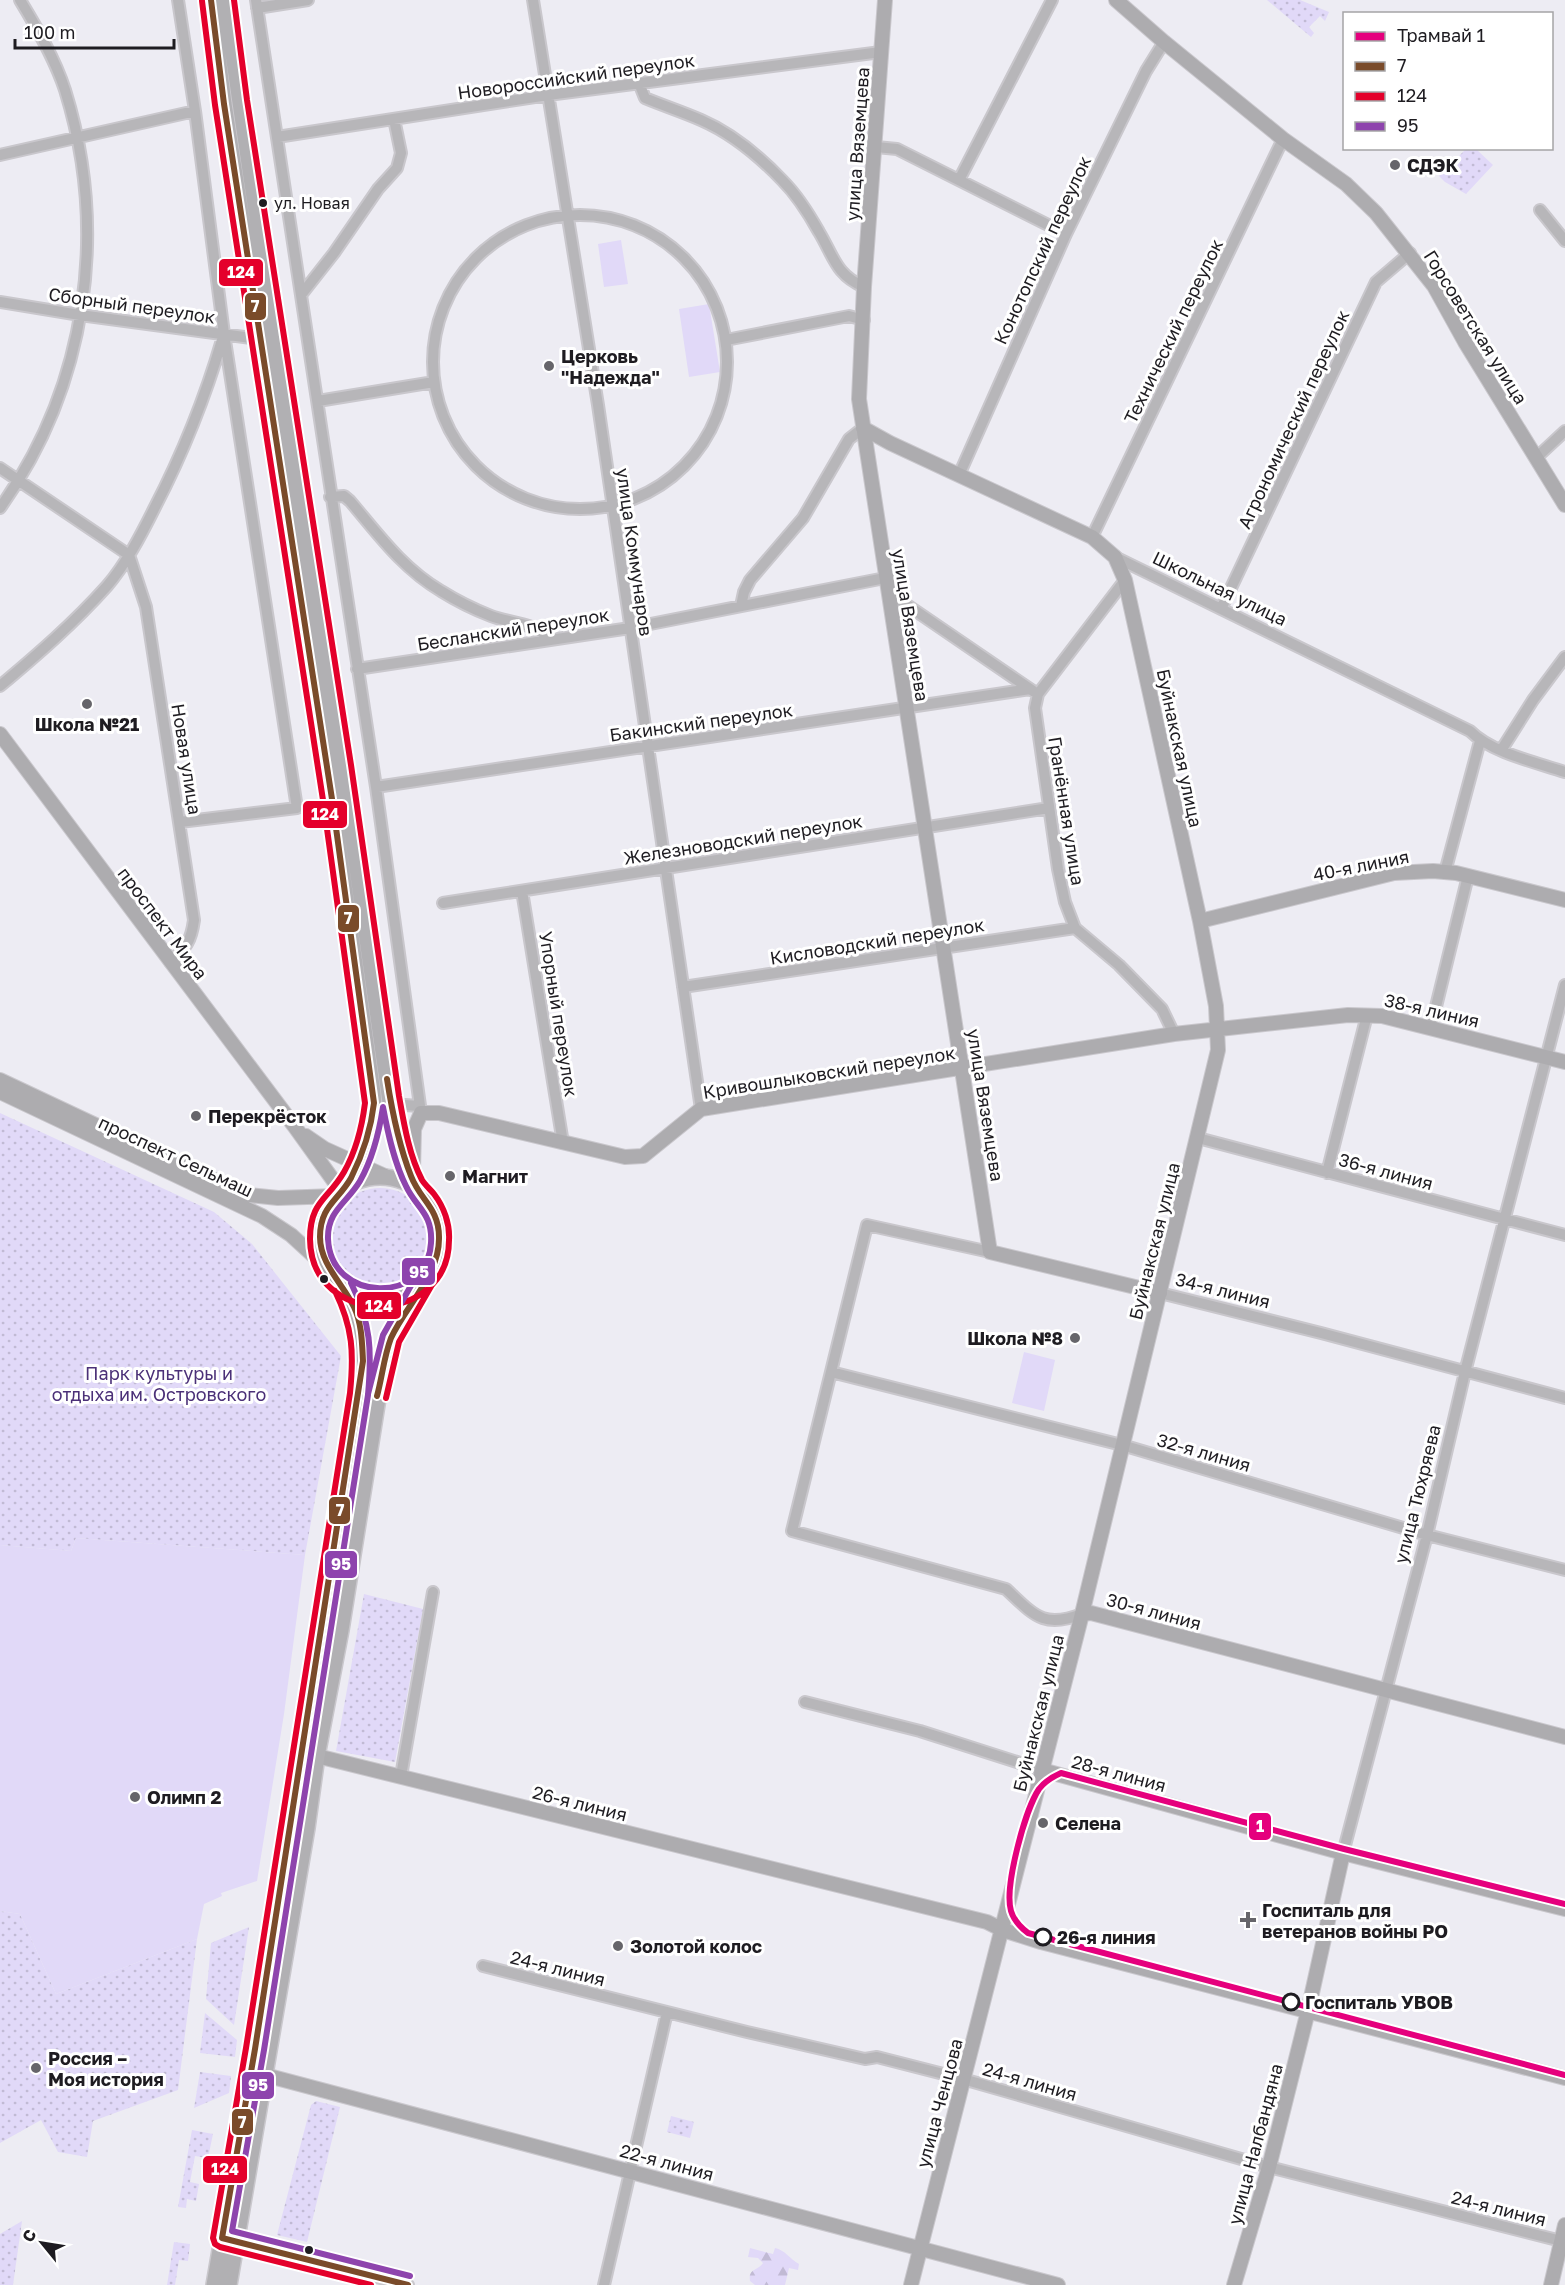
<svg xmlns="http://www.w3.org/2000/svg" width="1565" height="2285" viewBox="0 0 1565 2285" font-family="'Golos Text',sans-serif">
<defs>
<pattern id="grass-dots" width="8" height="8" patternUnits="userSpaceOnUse" patternTransform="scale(1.5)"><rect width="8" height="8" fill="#e1d9f8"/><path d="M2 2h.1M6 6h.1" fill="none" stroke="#c1bad4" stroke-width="1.8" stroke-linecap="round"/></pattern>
<pattern id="forest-firs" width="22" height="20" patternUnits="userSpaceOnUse" patternTransform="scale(1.5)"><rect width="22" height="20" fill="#e1d9f8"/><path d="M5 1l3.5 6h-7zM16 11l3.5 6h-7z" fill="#c1bad4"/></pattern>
</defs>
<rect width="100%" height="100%" fill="#edecf3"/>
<!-- grass -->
<path fill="url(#grass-dots)" d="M1267,0H1300L1329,12L1325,21L1320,16L1309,27L1314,33L1311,37Z
M1466,149H1476L1493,165L1466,194L1445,182L1439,176Z
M0,1113L214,1212L252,1244L341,1356L305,1555L76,1538L71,1551L0,1545Z
M330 1238a50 50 0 1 1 100 0a50 50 0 1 1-100 0Z
M364,1594L423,1609L395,1762L336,1751Z
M0,1911L20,1914L56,1994L197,1939L178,2090L93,2121L87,2157L58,2152L41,2120L0,2143Z
M249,1927L234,2025L206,1999L211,1943Z
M205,2013L237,2040L235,2057L200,2053Z
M200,2072L231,2076L229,2093L194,2108Z
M316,2101L340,2107L307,2242L277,2235L311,2105Z
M671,2116L694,2122L690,2138L667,2132Z
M192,2130L213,2134L208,2158L195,2156L190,2182L199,2184L196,2201L187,2199L186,2208L178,2207Z
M22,2221L13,2285H0V2234Z
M174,2242L190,2244L188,2261L179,2260L175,2285H167Z"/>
<!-- forest -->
<path fill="url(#forest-firs)" d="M750,2248L773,2254L775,2248C785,2250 790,2259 799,2264L798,2270L789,2268L785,2285H755L750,2281C748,2268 758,2271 763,2263L758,2258L748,2257Z"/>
<!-- pitch -->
<path fill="#e1d9f8" d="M621,240L628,284L604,287L598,244Z
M709,304L720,372L689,377L679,309Z
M1024,1352L1055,1360L1044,1411L1012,1403Z
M76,1538L305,1555L284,1714L257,1881L221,1893L222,1896L204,1904L197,1939L56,1994L20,1914L0,1911V1545L71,1551Z"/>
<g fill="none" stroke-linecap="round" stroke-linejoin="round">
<!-- street casing -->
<g stroke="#c9c7cc" stroke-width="14">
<path id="street" d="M178,0L195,111L224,334L297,808L180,822
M256,0L376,787L421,1113
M533,0L598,405L701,1109
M257,8L308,0
M639,83L645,98C664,106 683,112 701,120C731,133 759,156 782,180C797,195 809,214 819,232C834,257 836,275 864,287
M277,137L548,95L881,52
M876,147L897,149L1066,234
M0,155L195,111
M959,180L1052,0
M1540,210L1565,241
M433 362a147 147 0 1 1 294 0a147 147 0 1 1-294 0Z
M301,295L334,253L378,189L397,168L401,153L394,119
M0,302L80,315L259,339
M726,340L849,316L864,320
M318,401L434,382
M1536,458L1565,431
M0,468L129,555L146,607L194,920C191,942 186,948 170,962
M959,475L1066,234L1146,71L1164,42
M330,497L344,496L350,501C378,534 402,568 441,591C457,601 473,609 491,616C509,623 537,623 549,639
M0,508C87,386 109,232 65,90C55,59 37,28 20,0
M1092,537L1283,139
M1115,557L1470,731C1492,753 1535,762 1565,772
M1125,580L1038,694L1035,708L1058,869L1065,902L1075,928L1119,965L1162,1009L1174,1034
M888,592L1033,691
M741,606L744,592L750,580L803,518L849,439L863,428
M1221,609L1376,282L1410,253
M357,669L630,628L885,578
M0,686C37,655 74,623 107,586C126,564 141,535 154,509C182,455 205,398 222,340
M1502,749L1533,700L1565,657
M376,787L1030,689
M1445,872L1480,741
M522,891L563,1143
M443,903L1049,808
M683,987L1075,928
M1431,1027L1468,876
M391,1104L419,1106
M1198,1138L1565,1235
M1327,1173L1367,1015
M990,1252L867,1225L792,1531L1006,1589C1034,1615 1043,1629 1082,1614
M1160,1293L1321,1333L1565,1398
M831,1372L1122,1445L1427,1535L1565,1570
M805,1702L920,1731L1042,1770
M401,1776L433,1592
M1343,1853L1427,1535L1465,1372L1565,985
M483,1966L747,2032L865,2059L877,2057L963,2079L1269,2167L1565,2242
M231,2240L408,2285
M604,2285L667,2012"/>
</g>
<!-- secondary casing -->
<g stroke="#c9c7cc" stroke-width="16">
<path id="secondary" d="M885,0L864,287L859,399L990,1252L1160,1293
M1116,0L1164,42L1283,139L1346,184L1376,213L1434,286L1465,342L1565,505
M863,428L890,443L1092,537L1115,557L1125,580L1200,921L1216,1006L1218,1050L1082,1614L911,2285
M0,734L295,1127L341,1191
M1200,921L1394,873L1433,871L1456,873L1565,900
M0,1080L187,1168L250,1195L278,1198L336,1196
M0,1092L262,1216L291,1235L327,1268
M306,1136L325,1149L387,1177
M413,1170L414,1129L421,1113H439L625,1157L643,1156L701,1109L1174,1034L1348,1015L1382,1016L1565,1062
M1082,1614L1091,1613L1565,1737
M317,1756L987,1922L1003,1930L1041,1942L1565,2078
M1042,1770L1343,1853L1565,1909
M265,2075L1058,2285
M1234,2285L1269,2167L1308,2011L1343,1853
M1551,2285L1565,2225"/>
</g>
<!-- primary casing -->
<g stroke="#c9c7cc" stroke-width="18">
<path id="primary" d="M211,0L224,104L332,799L373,1093C377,1127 359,1158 345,1188
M225,0L269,300L347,798L390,1102L417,1189
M319 1238a61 61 0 1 1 122 0a61 61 0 1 1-122 0Z
M214,2285L255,2049L359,1394C364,1348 365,1328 343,1287
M229,2285L307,1828L317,1756L341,1630L383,1367L391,1339L425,1279"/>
</g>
<!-- street -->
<use href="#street" stroke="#b7b6b9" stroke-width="10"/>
<!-- secondary -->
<use href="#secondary" stroke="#adacaf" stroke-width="14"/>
<!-- primary -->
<use href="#primary" stroke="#b1b0b3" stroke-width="15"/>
<!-- bus-1 casing -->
<g stroke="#fff" stroke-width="10">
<path id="bus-1" d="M211,0L224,104L332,799L374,1103C371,1129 363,1154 351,1178C338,1201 320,1206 320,1237C320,1264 343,1284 354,1307C362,1324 362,1343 363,1361L255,2049L222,2238L408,2285
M377,1396C382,1378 384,1356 391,1338C406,1305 440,1275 439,1237C439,1208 420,1200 411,1176C399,1146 392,1111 387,1079"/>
</g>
<!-- bus-2 casing -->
<g stroke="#fff" stroke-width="10">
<path id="bus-2" d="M202,1L215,105L323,800L365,1103C362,1127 356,1151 344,1172C328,1200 310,1201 310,1239C311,1329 449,1327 449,1240C450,1224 444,1207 434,1194C430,1189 425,1185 422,1180C409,1155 404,1124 399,1096L351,765L247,100L234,0
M335,1291C353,1328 354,1353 350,1393L246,2048L213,2238L215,2244L220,2247L371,2285
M386,1398L399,1342L433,1283"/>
</g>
<!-- bus-3 casing -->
<g stroke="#fff" stroke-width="10">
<path id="bus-3" d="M383,1107C388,1134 394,1162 406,1186C416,1208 433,1213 431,1243C428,1304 331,1304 328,1239C327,1211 347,1203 360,1181C373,1158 379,1133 383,1107Z
M351,1283C371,1323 372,1351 368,1395L264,2050L232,2231L410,2276
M368,1394L383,1335L417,1275"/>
</g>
<!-- bus-1 -->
<use href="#bus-1" stroke="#7a4b2a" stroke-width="6"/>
<!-- bus-2 -->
<use href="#bus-2" stroke="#e4002b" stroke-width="6"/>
<!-- bus-3 -->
<use href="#bus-3" stroke="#8e44ad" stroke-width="6"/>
<!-- tram-1 casing -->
<g stroke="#fff" stroke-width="10">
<path id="tram-1" d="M1565,1904L1344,1849L1061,1773C1052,1777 1045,1781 1039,1789C1025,1810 1004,1887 1011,1911C1014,1921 1020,1927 1028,1933L1565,2075"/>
</g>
<!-- tram-1 -->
<use href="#tram-1" stroke="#e5007d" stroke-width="6"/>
</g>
<!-- markers -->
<g fill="#66656a" stroke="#fff" stroke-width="2">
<circle cx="1395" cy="165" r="6"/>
<circle cx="549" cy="366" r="6"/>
<circle cx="87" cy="704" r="6"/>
<circle cx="196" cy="1116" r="6"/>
<circle cx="450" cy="1176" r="6"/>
<circle cx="1075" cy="1338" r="6"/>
<circle cx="135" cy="1797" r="6"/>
<circle cx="1043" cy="1823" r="6"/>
<path d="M1245 1911h6v6h6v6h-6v6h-6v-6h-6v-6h6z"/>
<circle cx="618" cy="1946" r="6"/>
<circle cx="36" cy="2068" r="6"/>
</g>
<g fill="#1e1c21" stroke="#fff" stroke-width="2">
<circle cx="263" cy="203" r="5"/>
<circle cx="324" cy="1279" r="5"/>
<circle cx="309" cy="2250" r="5"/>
</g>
<g fill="#fff" stroke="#1e1c21" stroke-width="3">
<circle cx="1043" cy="1937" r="8"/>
<circle cx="1291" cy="2002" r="8"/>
</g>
<g text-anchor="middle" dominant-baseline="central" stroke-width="6" stroke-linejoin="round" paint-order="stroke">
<!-- bus labels -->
<g font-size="16" fill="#1e1c21" stroke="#fff" text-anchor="start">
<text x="274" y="203">ул. Новая</text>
</g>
<!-- street labels -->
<g font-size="18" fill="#1e1c21" stroke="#fff">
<text transform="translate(576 76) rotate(-8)">Новороссийский переулок</text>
<text transform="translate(857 144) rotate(-86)">улица Вяземцева</text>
<text transform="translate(1042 250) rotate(-65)">Конотопский переулок</text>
<text transform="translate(132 305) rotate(8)">Сборный переулок</text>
<text transform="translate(1476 327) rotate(58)">Горсоветская улица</text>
<text transform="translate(1173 331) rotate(-64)">Технический переулок</text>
<text transform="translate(1293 419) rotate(-65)">Агрономический переулок</text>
<text transform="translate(635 552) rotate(82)">улица Коммунаров</text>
<text transform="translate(1220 588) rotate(26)">Школьная улица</text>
<text transform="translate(911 625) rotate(81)">улица Вяземцева</text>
<text transform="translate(513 629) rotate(-9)">Бесланский переулок</text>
<text transform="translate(701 722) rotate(-8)">Бакинский переулок</text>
<text transform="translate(1180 748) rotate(78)">Буйнакская улица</text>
<text transform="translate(187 759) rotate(81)">Новая улица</text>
<text transform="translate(1067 811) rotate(81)">Гранённая улица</text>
<text transform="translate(743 839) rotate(-9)">Железноводский переулок</text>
<text transform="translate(1361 865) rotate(-11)">40-я линия</text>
<text transform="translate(163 923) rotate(53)">проспект Мира</text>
<text transform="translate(877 941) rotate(-9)">Кисловодский переулок</text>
<text transform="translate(1432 1010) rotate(13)">38-я линия</text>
<text transform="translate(559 1014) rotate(81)">Упорный переулок</text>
<text transform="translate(829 1072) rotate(-9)">Кривошлыковский переулок</text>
<text transform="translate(986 1105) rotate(81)">улица Вяземцева</text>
<text transform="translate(176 1156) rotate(25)">проспект Сельмаш</text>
<text transform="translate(1386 1171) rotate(15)">36-я линия</text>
<text transform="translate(1154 1241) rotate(-76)">Буйнакская улица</text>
<text transform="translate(1223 1290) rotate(14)">34-я линия</text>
<text transform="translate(1204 1452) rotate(16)">32-я линия</text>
<text transform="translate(1417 1494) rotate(-76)">улица Тюхряева</text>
<text transform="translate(1154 1611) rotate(15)">30-я линия</text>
<text transform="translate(1038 1713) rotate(-76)">Буйнакская улица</text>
<text transform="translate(1119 1773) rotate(15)">28-я линия</text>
<text transform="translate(580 1803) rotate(14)">26-я линия</text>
<text transform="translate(558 1968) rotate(14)">24-я линия</text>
<text transform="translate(1030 2081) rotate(16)">24-я линия</text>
<text transform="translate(939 2103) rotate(-75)">улица Ченцова</text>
<text transform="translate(1255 2144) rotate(-75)">улица Налбандяна</text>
<text transform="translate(667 2162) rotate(15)">22-я линия</text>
<text transform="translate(1499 2208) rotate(14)">24-я линия</text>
</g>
<!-- poi labels -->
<g font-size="18" font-weight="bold" fill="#1e1c21" stroke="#fff" text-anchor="start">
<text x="1407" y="165">СДЭК</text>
<text x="561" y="356">Церковь<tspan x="561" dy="21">"Надежда"</tspan></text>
<text x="87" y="724" text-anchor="middle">Школа №21</text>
<text x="208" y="1116">Перекрёсток</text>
<text x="462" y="1176">Магнит</text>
<text x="1063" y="1338" text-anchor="end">Школа №8</text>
<text x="147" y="1797">Олимп 2</text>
<text x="1055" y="1823">Селена</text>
<text x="1262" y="1910">Госпиталь для<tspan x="1262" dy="21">ветеранов войны РО</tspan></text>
<text x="630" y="1946">Золотой колос</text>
<text x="48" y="2058">Россия –<tspan x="48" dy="21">Моя история</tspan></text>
</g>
<!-- park labels -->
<g font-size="18" fill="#4b3078" stroke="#fff">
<text x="159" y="1373">Парк культуры и<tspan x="159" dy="21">отдыха им. Островского</tspan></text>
</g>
<!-- stop labels -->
<g font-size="18" font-weight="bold" fill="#1e1c21" stroke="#fff" text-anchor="start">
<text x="1057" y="1937">26-я линия</text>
<text x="1305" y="2002">Госпиталь УВОВ</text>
</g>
</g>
<g stroke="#fff" stroke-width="2">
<rect x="218" y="258" width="46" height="29" rx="6" fill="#e4002b"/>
<rect x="244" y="292" width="23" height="29" rx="6" fill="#7a4b2a"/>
<rect x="302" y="800" width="46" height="29" rx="6" fill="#e4002b"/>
<rect x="337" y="904" width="23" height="29" rx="6" fill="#7a4b2a"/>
<rect x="401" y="1257" width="35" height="29" rx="6" fill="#8e44ad"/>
<rect x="356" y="1291" width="46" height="29" rx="6" fill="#e4002b"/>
<rect x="328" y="1496" width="23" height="29" rx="6" fill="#7a4b2a"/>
<rect x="324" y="1550" width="34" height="29" rx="6" fill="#8e44ad"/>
<rect x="1248" y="1812" width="24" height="29" rx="6" fill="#e5007d"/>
<rect x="241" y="2071" width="34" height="29" rx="6" fill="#8e44ad"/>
<rect x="231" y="2108" width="23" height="28" rx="6" fill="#7a4b2a"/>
<rect x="202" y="2155" width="46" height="29" rx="6" fill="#e4002b"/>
</g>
<g font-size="16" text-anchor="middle" font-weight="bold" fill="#fff">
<text x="241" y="278">124</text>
<text x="255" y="312">7</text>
<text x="325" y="820">124</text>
<text x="348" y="924">7</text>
<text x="419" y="1278">95</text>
<text x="379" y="1312">124</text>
<text x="340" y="1516">7</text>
<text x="341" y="1570">95</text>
<text x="1260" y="1832">1</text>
<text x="258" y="2091">95</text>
<text x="242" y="2128">7</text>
<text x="225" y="2175">124</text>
</g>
<!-- legend -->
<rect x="1343" y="12" width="210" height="138" fill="#ffffff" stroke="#a5a4a6" stroke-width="1.5"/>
<rect x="1355" y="32" width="30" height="9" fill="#e5007d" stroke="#a5a4a6" stroke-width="1.5"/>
<text x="1397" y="42" font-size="18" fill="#1e1c21">Трамвай 1</text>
<rect x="1355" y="62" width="30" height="9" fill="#7a4b2a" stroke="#a5a4a6" stroke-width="1.5"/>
<text x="1397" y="72" font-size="18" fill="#1e1c21">7</text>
<rect x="1355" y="92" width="30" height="9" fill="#e4002b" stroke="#a5a4a6" stroke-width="1.5"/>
<text x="1397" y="102" font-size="18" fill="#1e1c21">124</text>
<rect x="1355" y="122" width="30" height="9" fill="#8e44ad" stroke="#a5a4a6" stroke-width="1.5"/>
<text x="1397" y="132" font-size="18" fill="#1e1c21">95</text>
<!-- north arrow -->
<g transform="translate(42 2243) rotate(300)" stroke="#ffffff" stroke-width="4.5" paint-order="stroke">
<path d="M0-4.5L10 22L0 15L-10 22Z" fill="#1e1c21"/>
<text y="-9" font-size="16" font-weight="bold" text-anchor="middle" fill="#1e1c21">С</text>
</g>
<!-- scale -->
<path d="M15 39v9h159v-9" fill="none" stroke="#1e1c21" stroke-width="3"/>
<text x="24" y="39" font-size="18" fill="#1e1c21" stroke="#ffffff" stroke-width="4.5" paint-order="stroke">100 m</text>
</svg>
